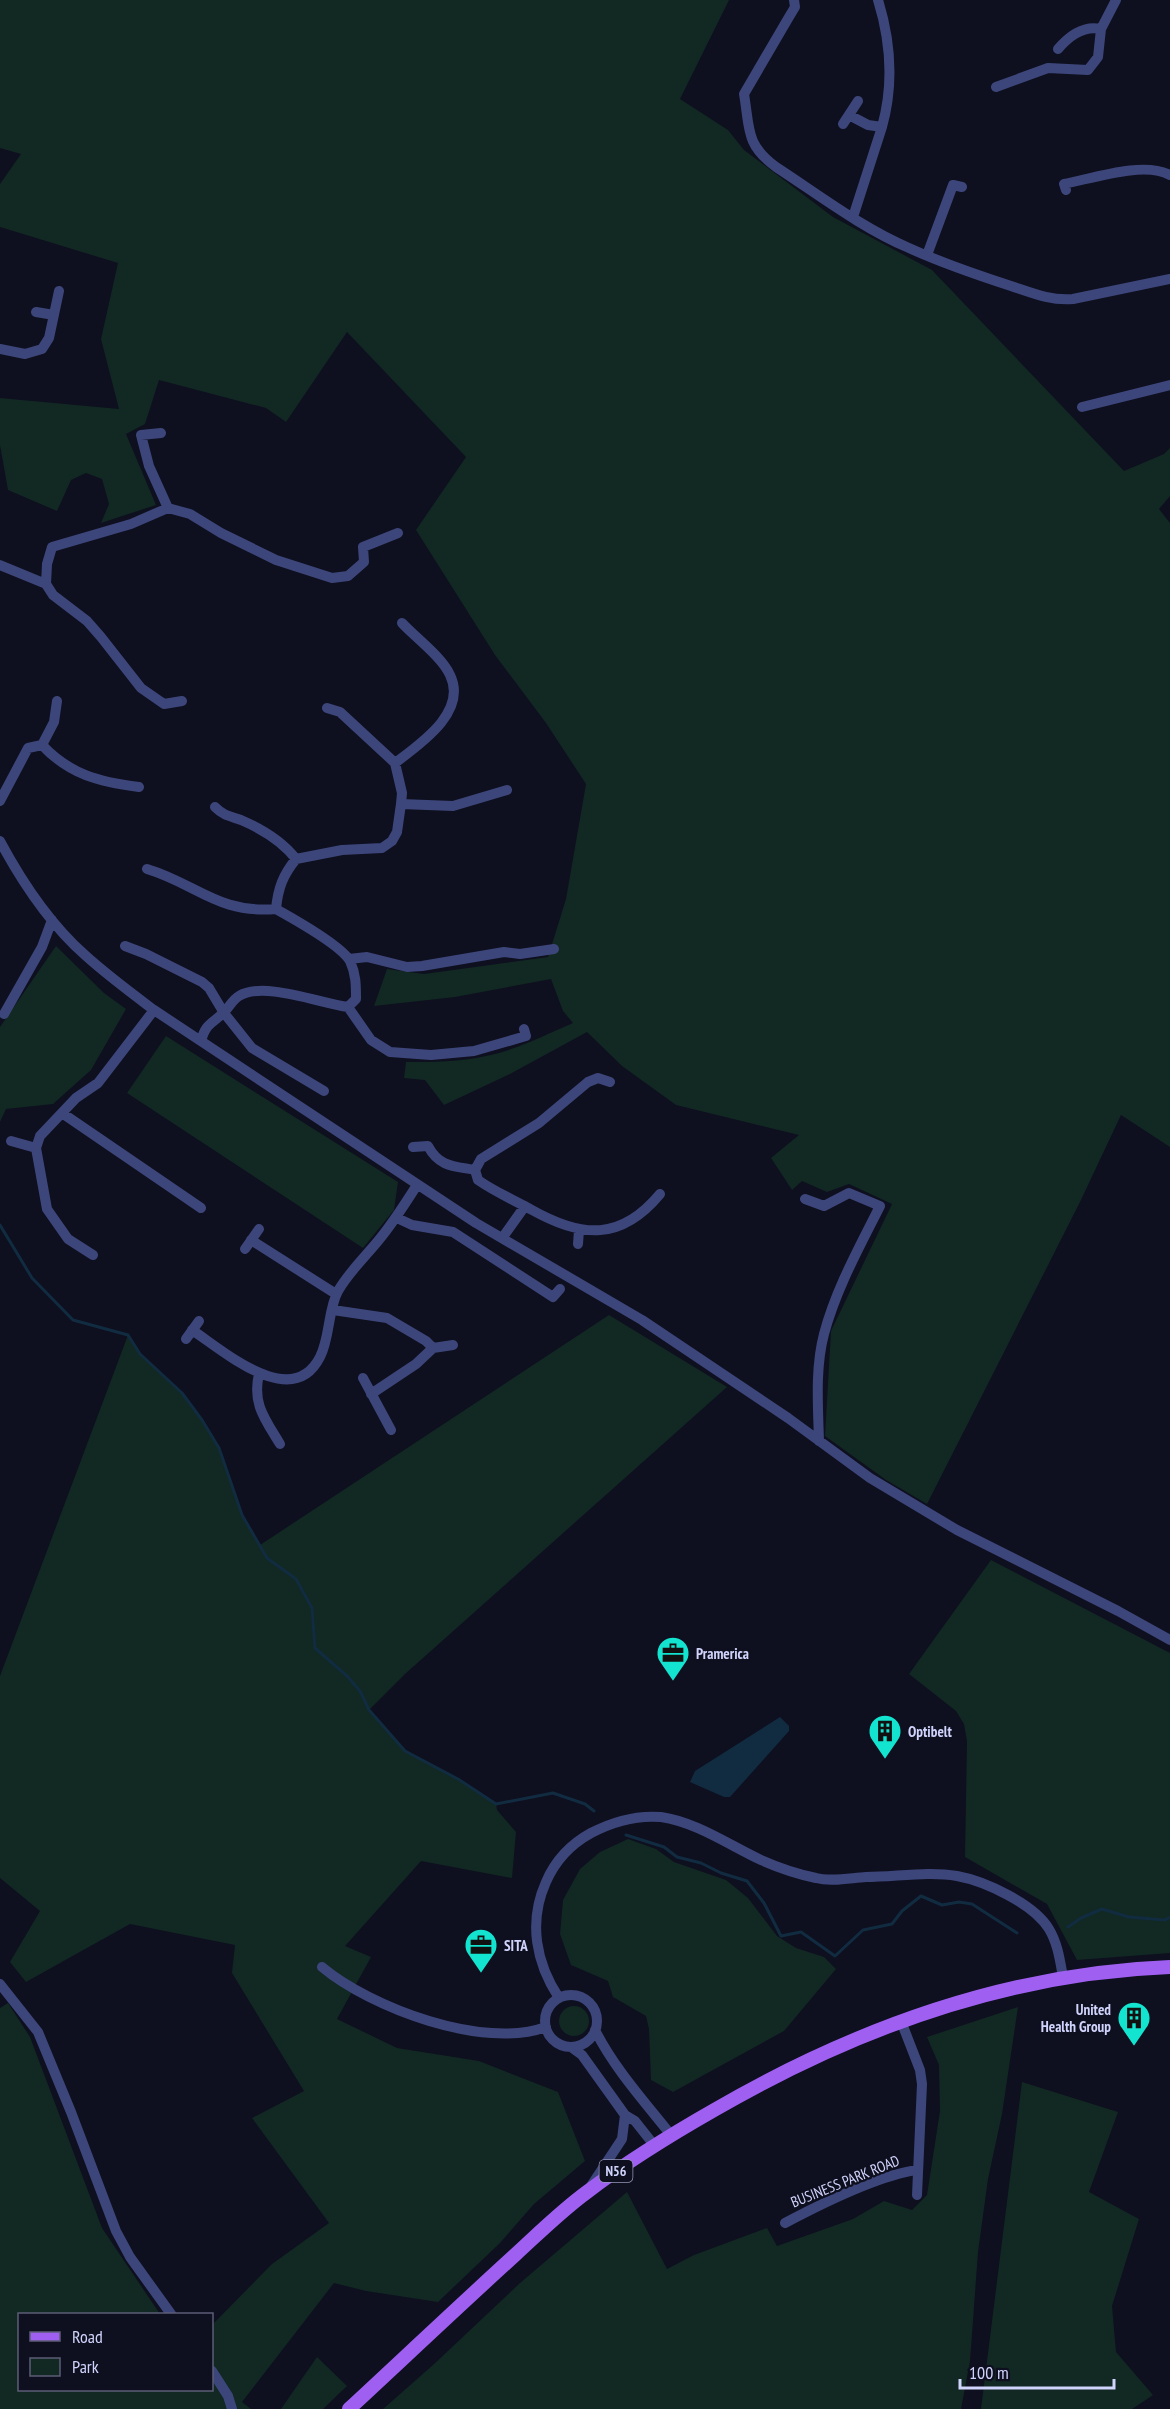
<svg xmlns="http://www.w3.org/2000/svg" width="1170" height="2409" viewBox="0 0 1170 2409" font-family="'PT Sans Narrow',sans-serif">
<rect width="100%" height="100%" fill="#0e0f1f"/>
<!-- green -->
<path fill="#122823" d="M0,0H729L680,99L728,130L744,150L833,217L932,270L1124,471L1164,454L1170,448V496L1159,509L1170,523V1147L1121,1115L1080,1202L927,1504L886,1480L825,1436L831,1331L892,1204L849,1184L827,1192L802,1181L792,1190L771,1158L799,1135L676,1105L622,1066L587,1032L510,1074L444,1105L425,1080L404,1078L406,1062C433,1062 459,1062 486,1056C516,1050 545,1035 573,1023L563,1011L551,979L455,997L374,1006L387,969L424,974L548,957L566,899L586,784L546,723L495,655L416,530L466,457L347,332L286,422L266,408L159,380L145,424L126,434L156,505L101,523L109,504L102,479L86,473L71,480L57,511L8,490L0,445V398L119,409L101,339L118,263L0,227V184L21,154L0,148Z
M56,946L104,993L126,1009L91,1070L53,1104L6,1109L0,1122V1027Z
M166,1036L398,1182L394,1210L363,1248L127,1093Z
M609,1315L727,1387L405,1674L370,1709L405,1751L458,1779L496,1804L497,1810L516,1832L512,1878L421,1861L345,1946L371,1957L337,2019L397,2048L479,2061L558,2092L585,2161L534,2204L500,2243L438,2302L366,2291L334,2283L242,2402L251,2409H0V2008L8,2003L30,2037L102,2228L160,2314H20V2390H212V2325L272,2264L329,2223L252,2118L304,2091L232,1973L235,1945L130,1924L26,1982L10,1962L40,1911L0,1878V1676L128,1335L140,1354L182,1393L202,1420L219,1448L242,1515L260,1545Z
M991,1560L1170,1653V1953L1077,1960L1047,1904L965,1857L967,1741L964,1724L956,1711L909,1674Z
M628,1839L656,1849L674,1862L726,1880L748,1898L777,1936L796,1948L824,1957L836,1969L784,2031L673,2092L651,2080L649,2029L646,2016L613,1997L608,1981L571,1965L560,1934L563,1900L580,1869L600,1852Z
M559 2021a15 15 0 1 1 30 0a15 15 0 1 1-30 0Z
M1018,2007L1002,2114L988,2179L978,2252L970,2361L961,2409H383L433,2365L520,2283L627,2192L667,2269L694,2255L767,2228L777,2246L853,2219L884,2201L912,2210L927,2195L940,2111L939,2065L927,2037Z
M1022,2082L1118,2112L1089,2192L1139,2219L1112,2306L1116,2352L1153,2395L1132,2409H981Z
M317,2357L347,2386L323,2409H281Z"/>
<!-- water -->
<path fill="#112c40" d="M780,1717L789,1726V1731L730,1797H724L690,1782L695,1771Z"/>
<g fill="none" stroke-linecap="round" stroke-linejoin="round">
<!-- stream -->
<path stroke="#112c40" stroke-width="3" d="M0,1225L32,1278L73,1320L128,1335L140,1354L182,1393L202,1420L219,1448L242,1515L267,1558L296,1579L312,1608L315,1648L347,1676L360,1691L369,1710L405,1751L458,1779L496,1804L553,1793L585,1804L594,1811
M626,1835L664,1847L677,1857L701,1863L721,1873L747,1881L764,1903L781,1936L801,1932L835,1956L863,1930L892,1924L902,1911L921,1896L942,1905L959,1902L972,1904L1017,1933
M1068,1927L1081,1918L1102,1909L1129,1917L1165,1920L1170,1917"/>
<!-- minor -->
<path stroke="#3d467a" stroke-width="10" d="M794,0L795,7L789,17L744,94C750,129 745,144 776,167C819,195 862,228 909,248C942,263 977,275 1011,286C1032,293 1051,301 1073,299L1170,279
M878,0C891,42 894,84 882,127
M1058,49C1069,36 1083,25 1101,29
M996,87L1048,68L1088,70L1098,57L1101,29L1116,0
M849,115L868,125L882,127L853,217
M843,124L858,101
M1066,190L1064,184C1094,178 1144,161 1170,175
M927,255L953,185L962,187
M36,312L54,315
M0,349L25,354L42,349L49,338L59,291
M1082,407L1170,385
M161,433L141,435L149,466L168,508
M0,565L46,584L47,564L52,547L131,524L168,508L190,514L221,533L276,560L332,578L348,576L364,562L363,547L398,533
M46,584L53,595L87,621L101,637L141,688L164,704L182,701
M327,708L340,712L395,763C420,744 468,712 450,675C442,657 416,638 402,623
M42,745L54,722L57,701
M395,763L402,793L401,804L453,806L507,790
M0,801L28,748L42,745C70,775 100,782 139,787
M215,807C224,816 230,816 241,820C262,829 282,841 296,859L342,850L382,848L392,841L397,832L401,804
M0,841C22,882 50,924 85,955C107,975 130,992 154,1010L476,1223L642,1320L788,1418L870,1478L957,1530L1118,1611L1170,1640
M147,869C197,884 218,914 276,909C278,888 283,875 296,859
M125,946L146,954L202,982L209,988L224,1013L252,1048L324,1091
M349,959L367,957L407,967L422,966L504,952L520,954L554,949
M348,1007L371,1040L390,1052L431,1055L474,1051L526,1036L524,1029
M4,1014L42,947L52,920
M201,1041C206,1023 211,1025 223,1013C229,1008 232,1000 239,996C263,981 319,1003 348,1007L356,999C356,985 356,974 350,961C341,945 294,919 276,909
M610,1082L598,1078L588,1082L539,1123L481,1159L475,1170L478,1180C495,1192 514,1200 532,1210C582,1238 621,1241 660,1194
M62,1113L201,1208
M11,1141L36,1148
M413,1147L428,1146C439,1167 454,1166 475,1170
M805,1199L824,1206L849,1193L880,1206C859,1248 836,1289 824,1334C815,1368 818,1406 819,1441
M397,1218L412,1225L453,1232L553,1297L560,1289
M503,1237L525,1206
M251,1240L336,1294
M578,1244L579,1230
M245,1249L259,1229
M93,1255L68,1239L47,1209L36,1148L40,1136L76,1098L98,1083L154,1010
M333,1310L387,1318L426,1341L433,1348
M192,1330C224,1351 292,1412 320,1357C330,1338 328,1309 338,1291C349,1272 364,1258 378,1241C393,1223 405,1204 417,1185
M186,1339L199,1321
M259,1374C252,1404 265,1419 280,1444
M363,1378L391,1430
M371,1394L416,1364L433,1348L453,1345
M322,1967C371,2008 484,2050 546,2027
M0,1984L38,2032L71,2112L116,2231L130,2257L171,2314
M545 2021a26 26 0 1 1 52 0a26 26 0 1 1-52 0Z
M559,1998C536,1963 528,1922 546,1882C555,1861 571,1844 591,1833C612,1822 637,1815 661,1817C696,1822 729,1845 761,1860C779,1868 797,1874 816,1878C831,1882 850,1878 866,1877C895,1877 928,1871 957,1876C985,1881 1034,1904 1049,1929C1058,1944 1060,1961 1063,1977
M901,2021L920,2070L922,2084L917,2195
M595,2030C614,2068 644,2101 671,2135
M571,2047L582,2055L625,2115L635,2121L654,2145
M591,2186L622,2139L625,2115
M785,2223C819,2205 880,2175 917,2170
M212,2371L228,2396L232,2409"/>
<!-- major -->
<path stroke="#9f60f2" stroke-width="14" d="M349,2409C404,2358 459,2306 515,2255C538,2234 561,2211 587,2192C628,2161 672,2134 716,2109C856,2028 1007,1973 1170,1967"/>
</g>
<!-- icons -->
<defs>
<g id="office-pin" transform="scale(1.725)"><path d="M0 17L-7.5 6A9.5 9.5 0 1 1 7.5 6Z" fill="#13e4d0" stroke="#0e0f1f"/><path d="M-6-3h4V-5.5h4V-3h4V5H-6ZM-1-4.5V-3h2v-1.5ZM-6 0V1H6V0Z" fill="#111"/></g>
<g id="building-pin" transform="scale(1.725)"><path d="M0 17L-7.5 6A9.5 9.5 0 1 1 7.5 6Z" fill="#13e4d0" stroke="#0e0f1f"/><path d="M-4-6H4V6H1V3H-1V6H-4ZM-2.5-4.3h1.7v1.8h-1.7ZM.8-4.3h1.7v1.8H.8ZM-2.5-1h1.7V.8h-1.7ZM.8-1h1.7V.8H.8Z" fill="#111"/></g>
</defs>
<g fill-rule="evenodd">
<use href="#office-pin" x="673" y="1653"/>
<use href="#building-pin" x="885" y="1731"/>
<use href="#office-pin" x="481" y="1945"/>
<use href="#building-pin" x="1134" y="2018"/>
</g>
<g text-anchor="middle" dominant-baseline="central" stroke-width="4.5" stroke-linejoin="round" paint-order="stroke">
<!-- shield labels -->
<rect fill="#0e0f1f" stroke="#9698b9" stroke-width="1.5" x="599.5" y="2160" width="33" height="22" rx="4.5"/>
<g font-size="14" font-weight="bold" fill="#d0d3fb">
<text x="616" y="2171">N56</text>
</g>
<!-- poi labels -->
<g font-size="15" font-weight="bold" fill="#d0d3fb" stroke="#0e0f1f" text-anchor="start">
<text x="696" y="1653">Pramerica</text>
<text x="908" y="1731">Optibelt</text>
<text x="504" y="1945">SITA</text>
<text x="1111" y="2009" text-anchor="end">United<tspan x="1111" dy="17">Health Group</tspan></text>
</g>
<!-- street labels -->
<g font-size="15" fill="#d0d3fb" stroke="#0e0f1f">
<text transform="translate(845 2181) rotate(-22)">BUSINESS PARK ROAD</text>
</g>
</g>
<!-- legend -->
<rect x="18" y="2313" width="195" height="78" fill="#0e0f1f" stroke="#5c5d77" stroke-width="1.5"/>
<rect x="30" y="2332" width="30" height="9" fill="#9f60f2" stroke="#5c5d77" stroke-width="1.5"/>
<text x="72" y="2343" font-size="18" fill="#d0d3fb">Road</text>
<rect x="30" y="2358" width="30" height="18" fill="#122823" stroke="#5c5d77" stroke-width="1.5"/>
<text x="72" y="2373" font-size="18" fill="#d0d3fb">Park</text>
<!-- scale -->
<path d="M960 2379v9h154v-9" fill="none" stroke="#d0d3fb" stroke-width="3"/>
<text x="969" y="2379" font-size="18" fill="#d0d3fb" stroke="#0e0f1f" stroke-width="4.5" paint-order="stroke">100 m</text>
</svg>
